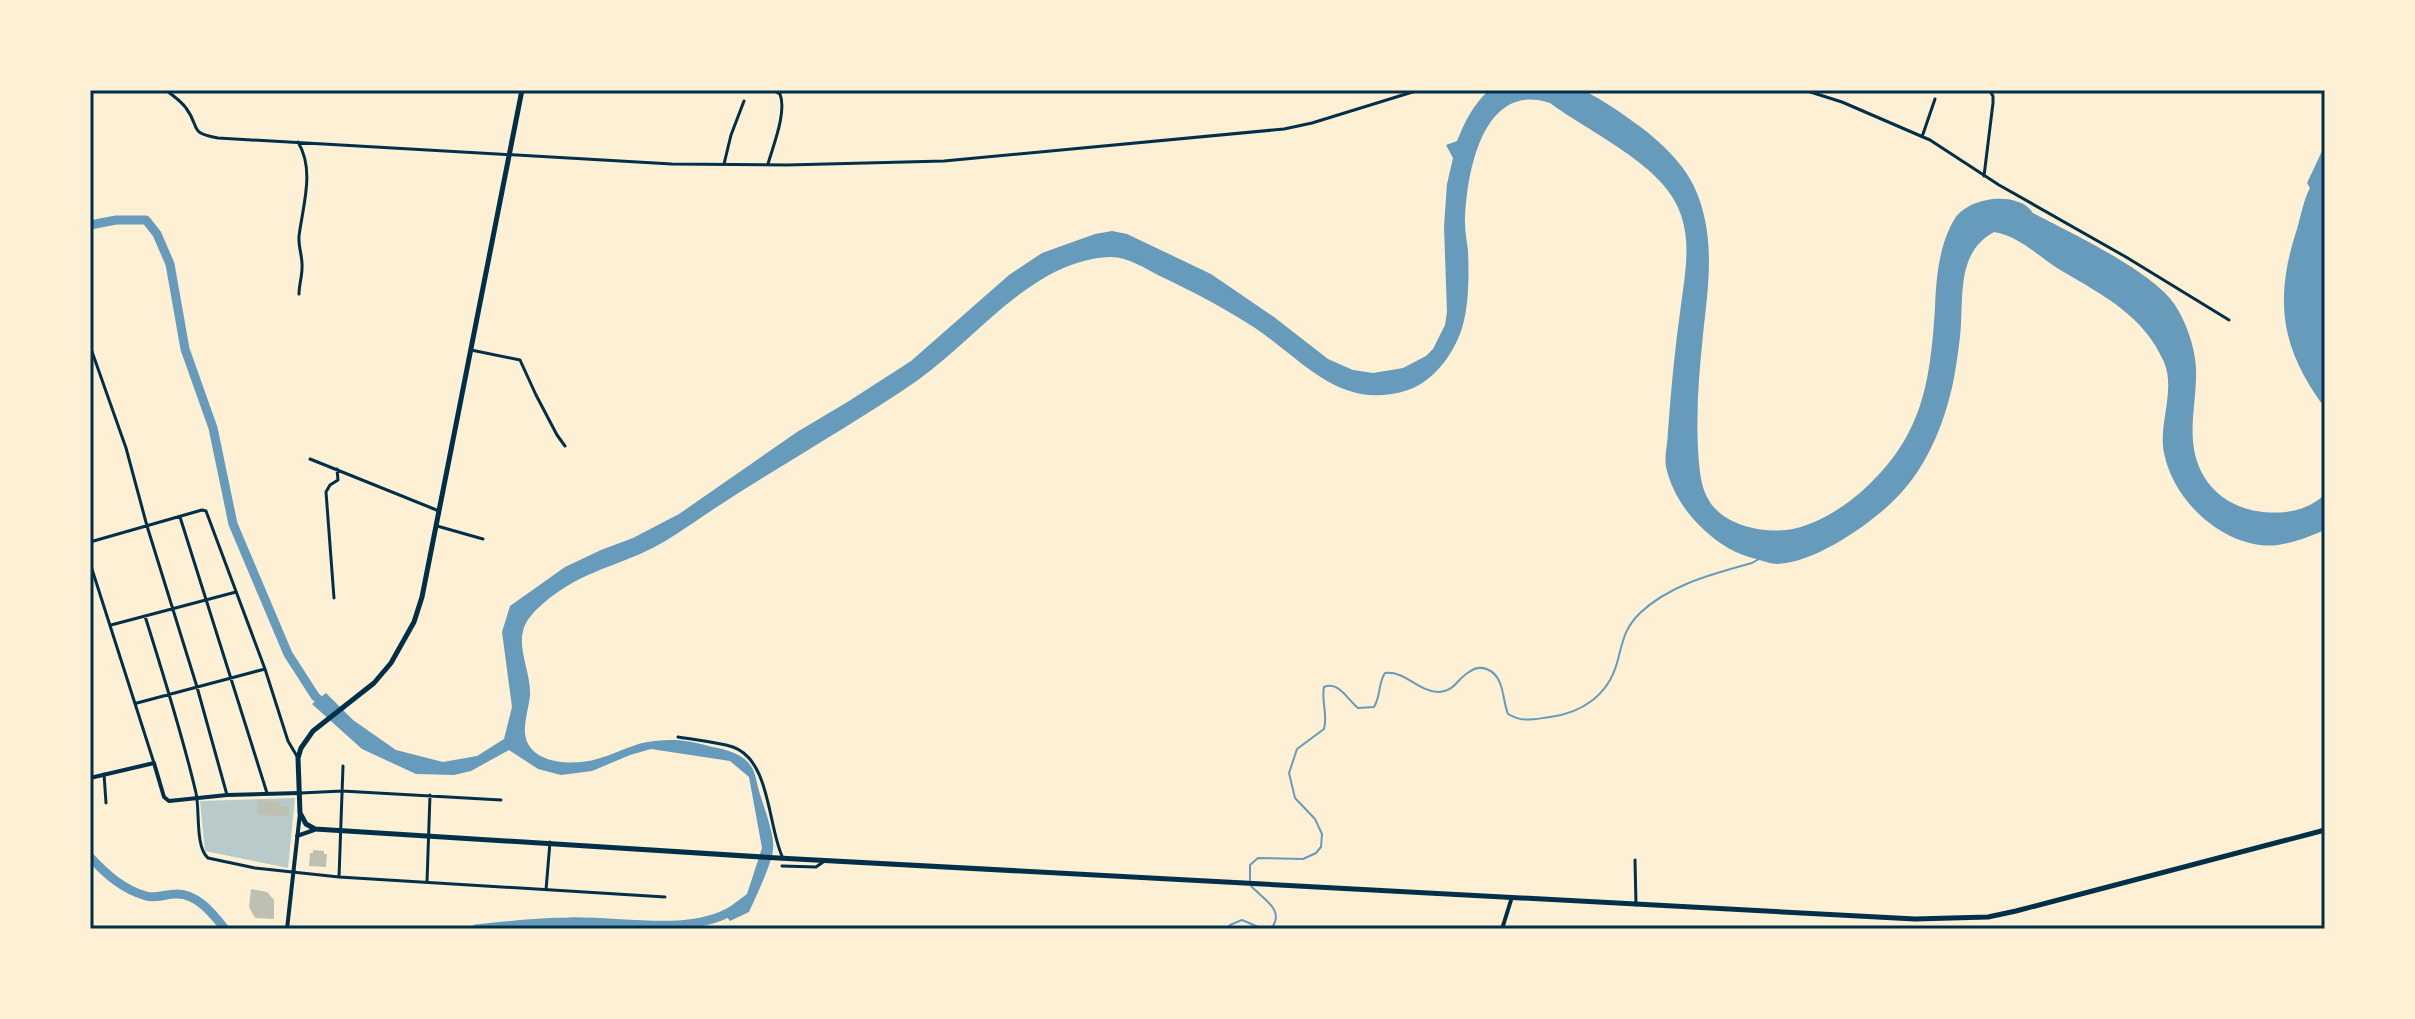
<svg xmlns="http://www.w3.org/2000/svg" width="2415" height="1019" viewBox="0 0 2415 1019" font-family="'Titillium Web',sans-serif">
<rect width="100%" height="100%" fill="#fdf0d5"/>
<!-- green -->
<path fill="#b9caca" d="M295,798L288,868L205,851L200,801Z"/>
<!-- water -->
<path fill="#669bbc" d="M1489,90C1512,90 1534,90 1556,90C1563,90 1573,88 1580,90C1594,93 1630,119 1642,128C1675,154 1697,178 1705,220C1713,259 1707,296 1703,335C1699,373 1696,411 1698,449C1699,464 1700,484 1707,497C1720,524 1759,533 1786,530C1813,527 1841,509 1861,492C1922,438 1930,385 1935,308C1936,279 1939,245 1954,220C1967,197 2018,190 2033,213C2071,233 2154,272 2175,305C2186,322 2195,347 2196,368C2197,392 2191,417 2193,441C2196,481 2224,508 2263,512C2285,514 2308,511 2325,494V530C2306,538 2281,548 2260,545C2215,539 2173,498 2164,453C2158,424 2176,391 2164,362C2144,316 2103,295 2062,271C2038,257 2022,237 1994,232C1959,251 1963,290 1961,324C1960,341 1957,361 1954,378C1945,424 1925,473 1889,505C1863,529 1814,562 1778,564C1769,564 1758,559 1749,557C1729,551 1713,539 1699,525C1683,509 1671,489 1666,467C1664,455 1668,444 1668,431C1671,389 1675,347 1681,305C1685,275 1691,244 1681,215C1666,166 1590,133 1550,103C1482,80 1466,175 1465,223C1465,232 1467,242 1468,251C1469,275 1469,306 1462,328C1454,354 1433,382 1408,390C1341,412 1304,361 1255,328C1226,309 1194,292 1162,277C1146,269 1127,256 1109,257C1032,261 976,339 918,380C844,431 764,474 690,525C674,536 658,546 640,554C605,569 576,576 546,601C537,609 526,618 523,631C518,651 531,673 530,695C529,707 524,721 525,734C529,765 574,766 597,759C612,755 627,747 642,743C651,741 662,740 671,740C686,739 703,745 718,748C730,751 744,755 751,766C756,773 757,786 760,794C764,808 775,835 773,850C772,863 755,899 749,912L730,921L723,912L747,894L762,848L749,777L730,761L651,749L630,755L592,771L561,775L538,769L509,750L471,771L454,775L416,774L362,749L312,704L326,693L353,720L396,750L443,762L477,756L504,739L512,707L502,632L510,606L565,567L601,550L633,538L679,514L797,432L849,401L911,361L1009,275L1042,253L1095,234L1112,231L1127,234L1211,274L1274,317L1328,359L1353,370L1373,373L1403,368L1426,356L1433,349L1445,325L1447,312L1444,226L1447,184L1453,158L1446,145L1457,141C1465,121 1473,105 1489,90Z
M2323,149L2325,150V408C2280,348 2274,299 2297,229C2301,215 2304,199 2310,188L2307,183Z"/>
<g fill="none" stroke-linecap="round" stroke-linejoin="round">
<!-- stream -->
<path stroke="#669bbc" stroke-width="2" d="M1250,880V865L1258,858L1303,859L1316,853L1321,847L1322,834L1315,819L1295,798L1289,773L1297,749L1324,729C1328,713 1321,702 1324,687C1339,681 1347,699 1358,708L1374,707C1381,696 1378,683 1385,673C1406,671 1417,691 1438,692C1454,692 1457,679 1469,672C1481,663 1495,670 1500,683C1504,693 1504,704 1508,714C1523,723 1534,719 1550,717C1582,713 1608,695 1617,663C1623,642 1623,630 1640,613C1671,584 1713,574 1752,563L1759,559
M1251,886C1263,899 1286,910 1271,929
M1226,929L1230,925L1242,920L1263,929"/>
<!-- river -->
<path stroke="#669bbc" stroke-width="9" d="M90,225L116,220H146L157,234L170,264L185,349L213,428L233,524L288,654L315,696L326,706
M90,857C106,874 122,889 146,896C157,899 165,894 176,894C197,893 213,914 225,929
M476,929C506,926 537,922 568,922C618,920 689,937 733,910"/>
</g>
<!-- building -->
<path fill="#bec0b2" d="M258,800L281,802L280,806H289V816L257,815Z
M313,850L324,851V854H327L326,867L309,866L310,853H313Z
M251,889L267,892L274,900V919L255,918L249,907Z"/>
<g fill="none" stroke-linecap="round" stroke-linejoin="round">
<!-- minor -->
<path stroke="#003049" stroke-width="3" d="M166,90C173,96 181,101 186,108C201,128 188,133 218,138L672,164L787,165L944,161L1284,129L1312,123L1419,90
M1804,90L1842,102L1930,140L1999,185L2126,257L2229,320
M1922,137L1935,99
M298,142C315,170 303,205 299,236C298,247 303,257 302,268C302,277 299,285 299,294
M724,164L731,135L744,101
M768,164C773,146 787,112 780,94L772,90
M1984,176L1993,103V96L1989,90
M90,346L126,448L147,526L197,687L227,795
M471,350L520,360L536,395L557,435L565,446
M310,459L439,511
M180,517L267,793
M437,526L483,539
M90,542L202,510L206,511L265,669L288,741L298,758
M90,563L154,763
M334,598L326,492L330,485L338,480L337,469
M145,616C163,674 182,733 196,793C200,810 195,847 208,858L255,868L339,877L665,897
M111,625L236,592
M137,703L265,669
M678,737C696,740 716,742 733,747C770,760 768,825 782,856
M104,774L106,803
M301,793L342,791L501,800
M1635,860L1636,905
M782,866L816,867L826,860
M339,877L343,766
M427,882L430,795
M546,890L550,842"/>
<!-- tertiary -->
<path stroke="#003049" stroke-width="4" d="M90,778L154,763L164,797L169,801L227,795L300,793"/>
<!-- secondary -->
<path stroke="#003049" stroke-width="4" d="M297,836L314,830
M287,929L300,813
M1502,929L1512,897"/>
<!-- primary -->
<path stroke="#003049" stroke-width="5" d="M522,90L422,597L414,622L391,663L374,683L313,731L301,748L298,758L300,813L306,824L315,829L778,858L1915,919L1988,917L2016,911L2325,830"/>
</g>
<!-- border -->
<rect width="2415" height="1019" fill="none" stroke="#fdf0d5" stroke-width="184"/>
<rect x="92" y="92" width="2231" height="835" fill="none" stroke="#003049" stroke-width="3"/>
</svg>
